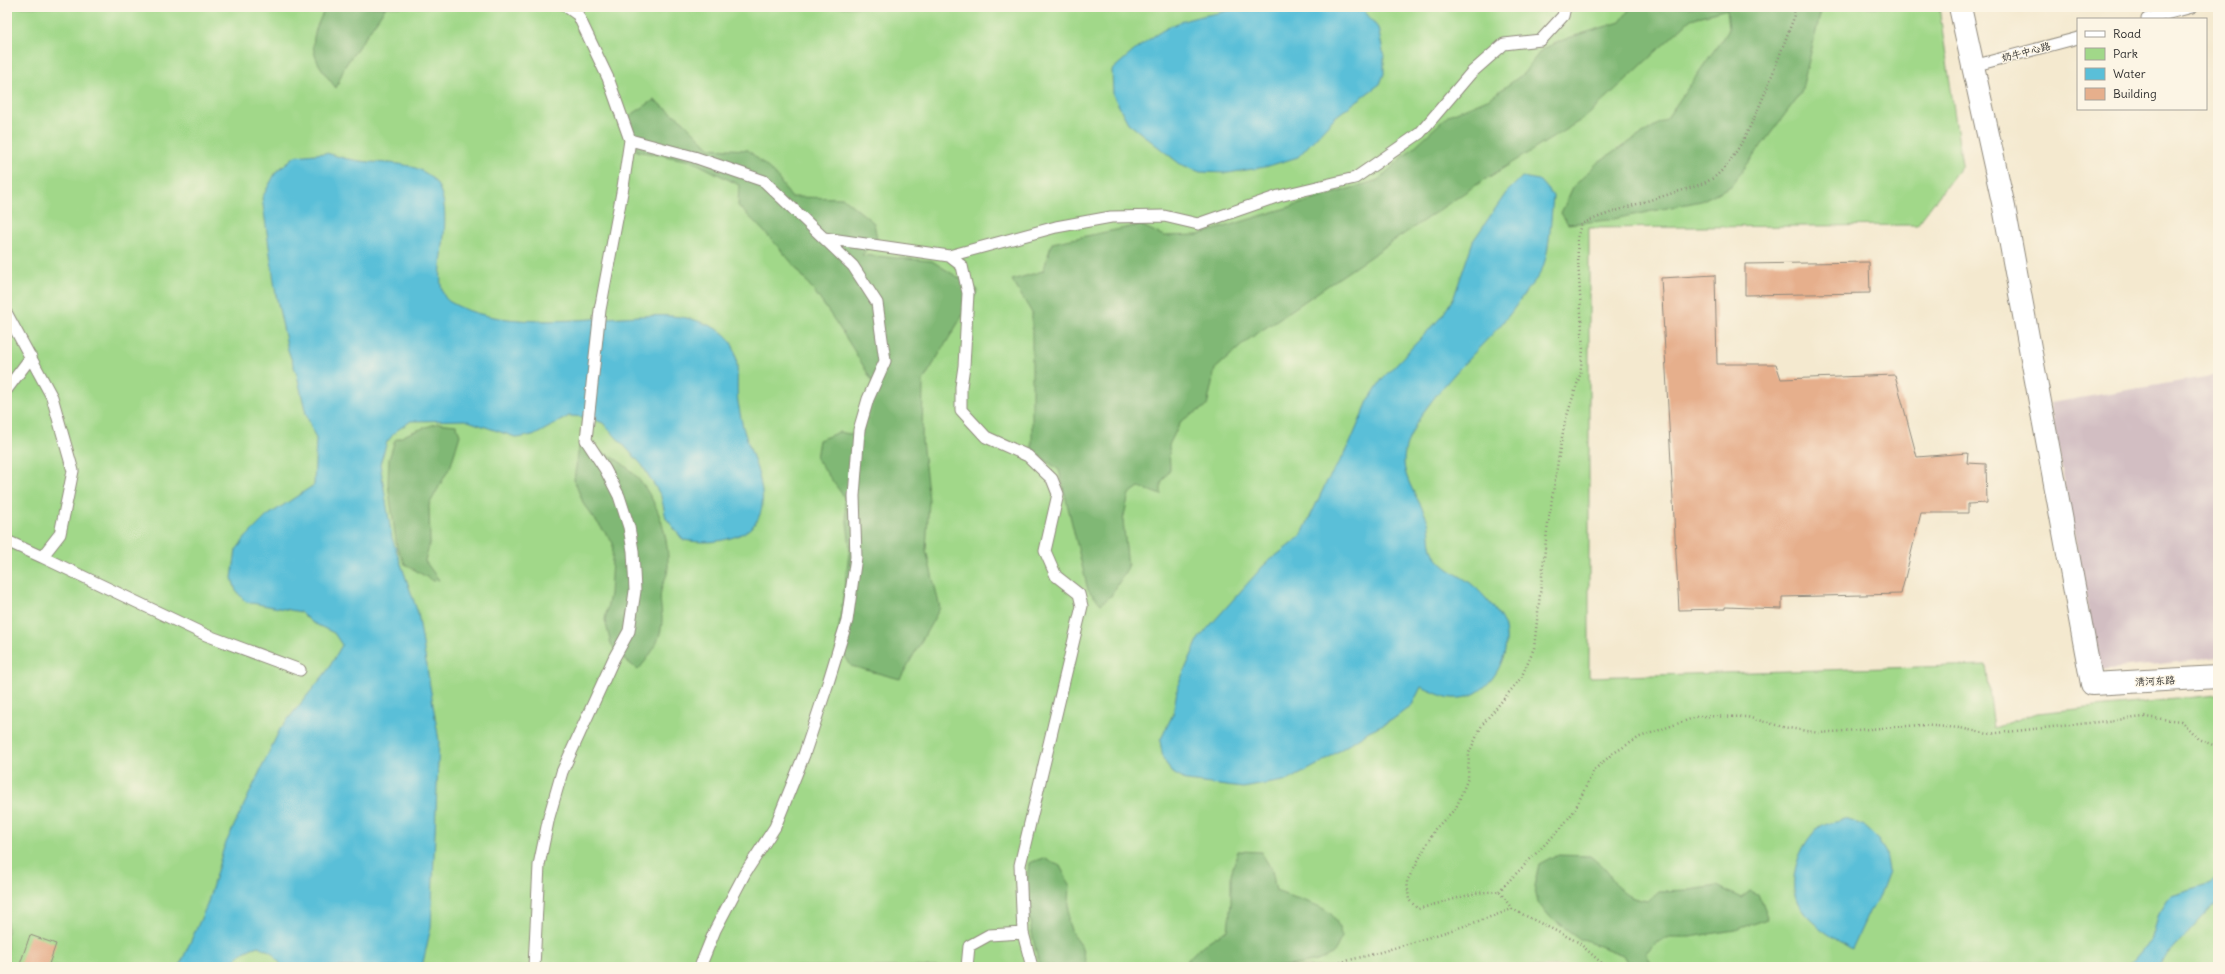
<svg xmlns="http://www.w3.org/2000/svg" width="2225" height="974" viewBox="0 0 2225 974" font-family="Delius,'LXGW WenKai TC',sans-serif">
<rect width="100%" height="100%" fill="#fcf5e5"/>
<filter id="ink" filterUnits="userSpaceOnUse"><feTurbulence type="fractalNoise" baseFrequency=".025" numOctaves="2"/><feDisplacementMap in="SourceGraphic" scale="8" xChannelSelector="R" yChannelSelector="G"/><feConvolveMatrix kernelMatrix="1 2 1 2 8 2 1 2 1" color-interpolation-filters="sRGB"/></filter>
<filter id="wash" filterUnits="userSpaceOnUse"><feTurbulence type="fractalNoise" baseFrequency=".012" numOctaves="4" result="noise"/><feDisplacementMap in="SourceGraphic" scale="16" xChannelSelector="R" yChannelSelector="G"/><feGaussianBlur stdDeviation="0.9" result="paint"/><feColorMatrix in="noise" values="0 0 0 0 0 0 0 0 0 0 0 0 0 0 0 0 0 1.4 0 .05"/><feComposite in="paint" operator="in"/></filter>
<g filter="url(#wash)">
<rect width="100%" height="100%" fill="#f4e9cf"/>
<!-- industrial -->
<path fill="#d2bec2" d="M2218,375V658L2099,670L2050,403Z"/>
<!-- green -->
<path fill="#a1d889" stroke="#66825a" d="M7,7H1939L1962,165L1917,225L1589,228V677L1986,665L1994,728L2037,713L2216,695L2218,702V967H7Z"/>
<!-- forest -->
<path fill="#80b875" stroke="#567250" d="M326,7H386L345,66L336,88C310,56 306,45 326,7Z
M1631,7H1822L1801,93L1731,186L1701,201L1609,220L1568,224L1561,213L1573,187L1598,162L1667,118L1729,29L1727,9L1691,19L1586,117L1473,187L1249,339L1215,369L1207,406L1181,421L1169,445L1170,469L1161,484V495L1139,487L1129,494L1123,520L1128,567L1111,596L1101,604L1088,590L1059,470L1032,450V313L1012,280L1043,271L1052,243L1140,225L1164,236L1198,235L1378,180L1449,115L1490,98L1523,74L1542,49L1568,38L1620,22Z
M654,100L683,121L710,148L748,150L775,174L791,197L843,198L874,223L877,239L862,255L932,261L978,290L923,381L922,441L929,500L926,550L940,608L900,679L851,666L837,642L850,547L844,497L816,458L819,440L839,432L860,436L875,386C838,321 794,257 738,206L739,185L692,161L637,151L628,117Z
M438,423L456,425L460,435L451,465L429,505L430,542L425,561L439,580L433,581L405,564L397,548L388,484L389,459L395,440L412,432Z
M579,447C637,452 670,514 668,568C668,576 662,583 661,591C659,600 662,610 662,619C662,639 651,655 638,670L623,658L611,644L605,620L610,594L613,543L584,505L574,480Z
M1238,851L1261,852L1272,870L1276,891C1292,898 1328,905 1335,919C1338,924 1340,931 1342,937C1339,941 1337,949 1333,953C1311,973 1214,967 1183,967C1194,949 1209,940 1228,930L1231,903V874Z
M1556,855L1590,856C1596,861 1604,867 1609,874C1621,892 1625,898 1648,901L1659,891L1690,890L1717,886L1741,898L1750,891L1758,894L1768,919L1735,930L1690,937H1669L1654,944L1646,953L1653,967H1627L1628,964L1623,955L1580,939L1551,918L1538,903L1534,886L1539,864Z
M1043,858L1060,866L1070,885L1068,921L1072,933L1081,945L1087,967H1040C1031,932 1024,900 1029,863Z"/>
<!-- water -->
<path fill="#5abfd8" stroke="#427582" d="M1240,7H1294L1299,9L1304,7L1362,8L1378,28L1384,56V74L1380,84L1335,117L1298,157L1265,167L1228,173L1200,172L1180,164L1128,123L1113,95L1112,70C1130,54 1149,37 1171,26C1193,15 1218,15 1240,7Z
M326,153C335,155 344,159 354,160C379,165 405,159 427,174C467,201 423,286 450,302C496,329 571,320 623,317C659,315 688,312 720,331C744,346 735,379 738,402C740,413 742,426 746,437C757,470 782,521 734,537C716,543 702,543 683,540L666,518L661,496L642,465L603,423L588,417L569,416L537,434L518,438L465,420L411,421L396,431L387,442L380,464L392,538L418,613L439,741L431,927L422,967H283L271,952L258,946C246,950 236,955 230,967H179L207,905L224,847L280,729L327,671L342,645L334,633L311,622L301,612L246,602L236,591L232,578L236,550L246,537L267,516L314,485L316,439L306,414L297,375L288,350L276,295L262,198L276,172L295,156Z
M1522,177L1539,180L1553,196C1551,216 1550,249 1543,267C1540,276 1532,284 1526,291C1519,301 1513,311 1505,320C1475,355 1405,415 1404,461C1404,482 1422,503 1428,522C1431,532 1429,545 1434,554C1442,568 1456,573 1469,582C1480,590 1502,615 1505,628C1512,658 1487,702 1452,698C1442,697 1431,691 1421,687L1412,705L1392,720L1369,731L1319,764L1289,780L1243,788L1187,781L1171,772L1163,758L1160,741L1173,714L1178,685L1199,638L1264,565L1301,536L1327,481L1347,450L1368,401L1382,379L1442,316L1454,297L1473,241L1506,193Z
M1844,819L1863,825L1876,837L1886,853L1889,871L1878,900L1870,910L1852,949C1835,939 1813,926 1801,909C1784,886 1799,842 1821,826C1826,822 1837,821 1844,819Z
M2218,879V901C2196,921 2178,945 2156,967H2123L2129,966L2151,941L2159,914L2171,895L2209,884Z"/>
<g id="blocks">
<!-- building -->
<path fill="#e6af8c" d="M1869,262L1870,293L1745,295V264Z
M1715,275L1717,364H1776L1781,379L1895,375L1917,457L1968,453L1967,463L1986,464L1987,503L1968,504V513H1921L1901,594L1782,597V609L1725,607V609L1679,610L1661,278Z
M30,935L56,944L48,967H19Z"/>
</g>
</g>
<g filter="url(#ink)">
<use href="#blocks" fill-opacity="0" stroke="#908a7d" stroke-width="1"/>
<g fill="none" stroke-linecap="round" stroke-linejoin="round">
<!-- lane casing -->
<g stroke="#908a7d" stroke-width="13">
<path id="lane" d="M2147,19L2192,7
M1973,66L2078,38
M630,140L694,157L764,181L853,266L877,303L885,361L868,399L859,430L854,496L856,557L847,621L828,683L804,755L775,827L745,873L715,930L700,967
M824,238L949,256L962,266L968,293L964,366L961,387V410L986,437L1028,456L1052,479L1058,494L1045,551L1056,576L1079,594L1082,606L1020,865L1023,933
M949,256L1056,227L1111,217L1164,216L1198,224L1279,196L1355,178L1420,133L1471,73L1504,44L1541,40L1563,16L1565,7
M7,314L52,397L73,471L60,534L42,557L7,541
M7,389L31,357
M42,557L206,635L300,670
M534,967L539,865L549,817L562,772L614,658L629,631L635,591L633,551L629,527L619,496L605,469L586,440L600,310L623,187L630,140L608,78L578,15L567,7
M967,967L969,946L989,935L1023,933L1032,967"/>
</g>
<!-- street casing -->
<g stroke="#908a7d" stroke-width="24">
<path id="street" d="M1960,7L2004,207L2092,684L2218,677"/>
</g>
<!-- path -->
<path stroke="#908a7d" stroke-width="2.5" stroke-dasharray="1 3" stroke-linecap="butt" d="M1499,891L1561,828L1574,811L1594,770L1612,754L1640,737L1699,716L1747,717L1783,727L1819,733L1921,725L1960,728L1988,734L2144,717L2181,721L2198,739L2218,747
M1512,909L1578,942L1606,967
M1329,967C1347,959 1366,957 1384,951C1427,938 1470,925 1512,909L1499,891L1476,893L1418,909L1409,900L1407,881L1435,829L1456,808L1468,778L1469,753L1482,725L1521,678L1534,648L1547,531L1560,448L1565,422L1580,375L1583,350L1577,239L1581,224C1610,212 1640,203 1670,194C1685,189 1706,185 1717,175C1749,148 1777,60 1793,20L1795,7"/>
<!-- lane -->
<use href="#lane" stroke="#fff" stroke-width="11"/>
<!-- street -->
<use href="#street" stroke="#fff" stroke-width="22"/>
</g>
</g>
<g text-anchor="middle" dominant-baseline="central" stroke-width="3" stroke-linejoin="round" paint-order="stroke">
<!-- street labels -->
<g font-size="10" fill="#2b2b2b" stroke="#fcf5e5">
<text transform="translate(2026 52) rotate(-15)">奶牛中心路</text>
<text transform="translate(2155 681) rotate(-3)">清河东路</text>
</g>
</g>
<!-- margin -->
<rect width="2225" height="974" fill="none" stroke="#fcf5e5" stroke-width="24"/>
<!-- legend -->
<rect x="2077" y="18" width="130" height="92" fill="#fcf5e5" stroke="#a8a49b"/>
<rect x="2085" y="31" width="20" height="6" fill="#ffffff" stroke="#a8a49b"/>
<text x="2113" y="38" font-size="12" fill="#2b2b2b">Road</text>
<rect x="2085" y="48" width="20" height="12" fill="#a1d889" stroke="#a8a49b"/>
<text x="2113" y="58" font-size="12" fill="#2b2b2b">Park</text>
<rect x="2085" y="68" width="20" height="12" fill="#5abfd8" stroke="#a8a49b"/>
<text x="2113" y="78" font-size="12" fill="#2b2b2b">Water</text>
<rect x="2085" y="88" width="20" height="12" fill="#e6af8c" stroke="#a8a49b"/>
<text x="2113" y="98" font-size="12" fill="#2b2b2b">Building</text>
</svg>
